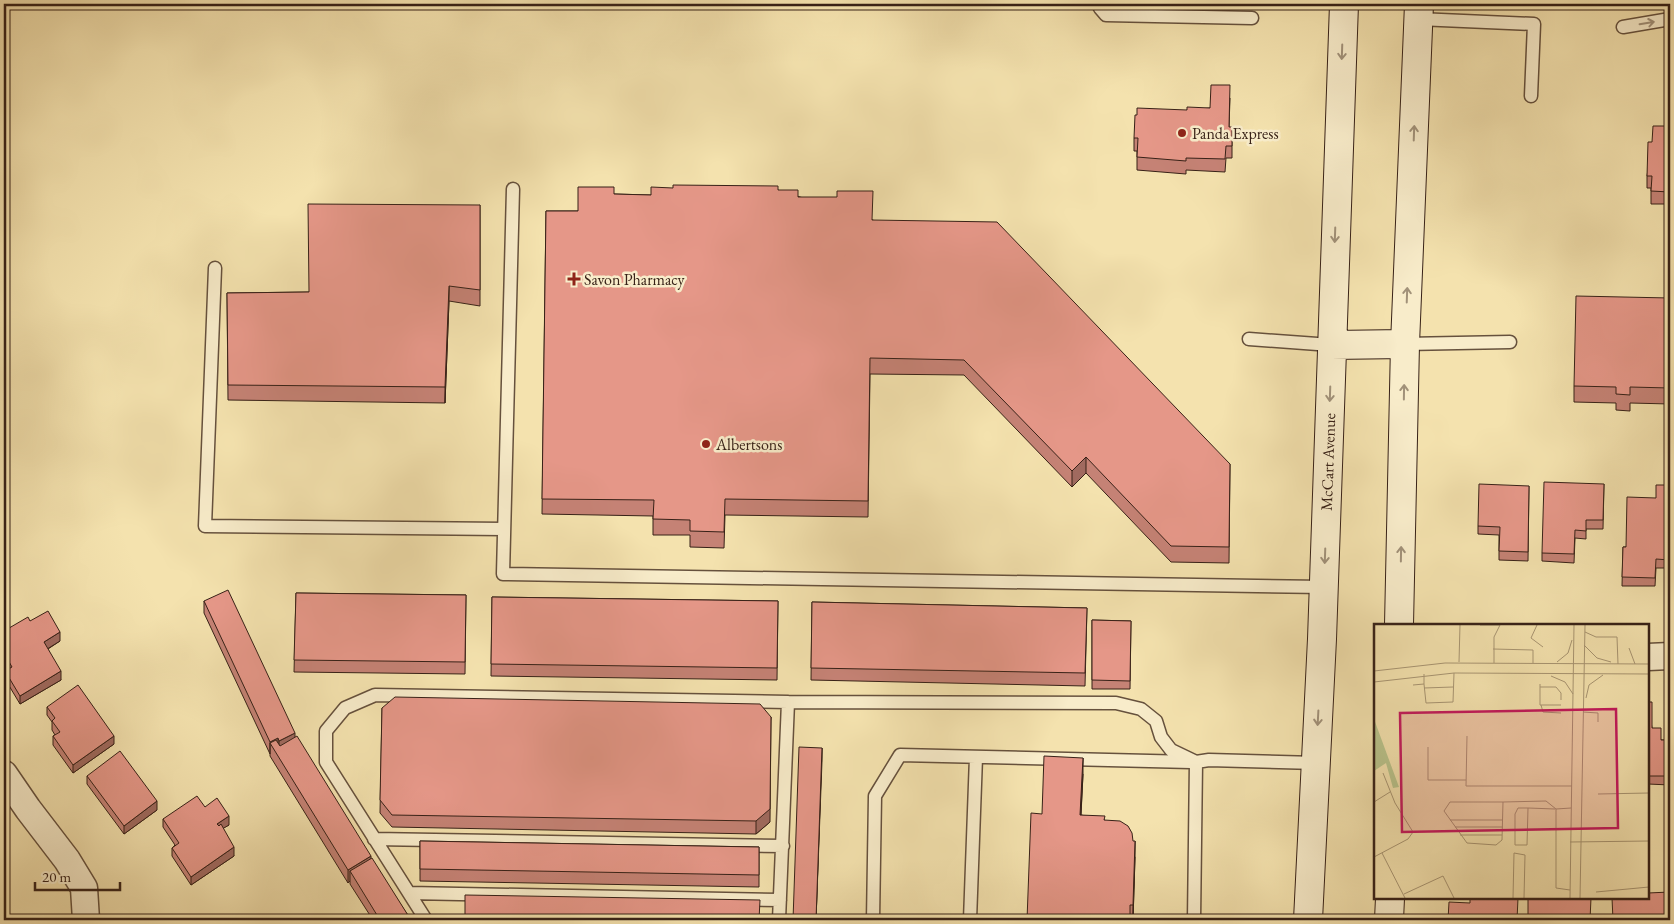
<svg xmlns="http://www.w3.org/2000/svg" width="1674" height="924" viewBox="0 0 1674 924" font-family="'EB Garamond',serif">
<rect width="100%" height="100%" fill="#f4e2ae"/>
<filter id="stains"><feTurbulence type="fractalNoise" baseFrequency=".004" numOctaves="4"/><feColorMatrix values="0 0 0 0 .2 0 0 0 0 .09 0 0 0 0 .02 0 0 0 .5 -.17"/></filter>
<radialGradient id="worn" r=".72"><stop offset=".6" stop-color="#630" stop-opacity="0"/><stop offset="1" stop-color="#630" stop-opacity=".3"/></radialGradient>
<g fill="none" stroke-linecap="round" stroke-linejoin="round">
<!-- lane casing -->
<g stroke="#66513d" stroke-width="15">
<path id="lane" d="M1098,4L1100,8L1106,15L1252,18
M1418,19L1534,24L1531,96
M1623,27L1670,19
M513,189L503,574L1324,587
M215,268L205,526L504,529
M1249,339L1331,345
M1405,344L1510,342
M374,839L783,846
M409,893L780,900
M426,920L326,762V731L345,708L375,695L788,702L1116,703L1141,709L1156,721L1161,737L1171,750L1196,762
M779,920L788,702
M873,920L875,796L900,755L1191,762
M970,920L976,757
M1194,920L1196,762L1209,760L1316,763"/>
</g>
<!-- street casing -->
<g stroke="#66513d" stroke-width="29">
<path id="street" d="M1648,657L1670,656
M4,774L28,809L67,860L84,888L86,920"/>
</g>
<!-- secondary casing -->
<g stroke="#372117" stroke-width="30">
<path id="secondary" d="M1331,345L1405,344
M1399,625L1405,344L1419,4
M1308,920L1322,639L1344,4
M1389,920L1390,898"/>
</g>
<!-- lane -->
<use href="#lane" stroke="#f8ecca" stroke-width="12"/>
<!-- street -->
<use href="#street" stroke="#f8ecca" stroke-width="26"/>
<!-- secondary -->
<use href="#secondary" stroke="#f8ecca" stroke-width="28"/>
</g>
<!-- wall -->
<path fill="#c58275" stroke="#372117" d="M1230,98L1229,127L1232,139V158H1226L1225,172L1186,170V174L1137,170V151H1134V138L1187,110L1210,108Z
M1670,126V204H1651V188H1647V176L1652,142Z
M778,190L873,220L1230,464L1229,563L1171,562L1086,473L1072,487L964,375L870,374L868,517L725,515L724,548L690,547V535H653V516L542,514L546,211H578L614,194L651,195Z
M480,205V306L449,301L445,403L228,400L227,293L309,292Z
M1670,298V404L1630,403V411L1616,410V403L1574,402V386Z
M1604,484L1603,529H1586V539L1575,538L1574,563L1542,561V553Z
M1670,485V568H1656L1655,586H1622L1623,547H1626L1656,498Z
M1529,486L1528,561L1499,560V535L1478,534V526Z
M296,593L466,595L465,674L294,672Z
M492,597L778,601L777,680L491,676Z
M204,601L295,737L371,859L411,920H373L350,884V881L348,883L270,756V754L204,613Z
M812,602L1087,608L1085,686L811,680Z
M1092,620L1131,621L1130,689H1092Z
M30,621L60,641L48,649L61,680L20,704L5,679V671L8,669L4,661V631Z
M1648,702L1652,728L1661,740H1670V785L1648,784Z
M47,707L114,744L73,773L53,745V736L55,735L52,730V722L47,715Z
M382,708L770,822L756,834L392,827L380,813Z
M1083,774L1081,815L1105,820L1135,857L1133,920H1027L1042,814Z
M87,776L157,810L124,834L87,784Z
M205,807L229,825L223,828L234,856L191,885L172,856V848L175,845L163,827V819Z
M420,841L759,847V887L420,881Z"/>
<!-- shaded-wall -->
<path fill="#a06a5f" stroke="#372117" d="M449,286V301L445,403V387Z
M1086,457V473L1072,487V471Z
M60,632V641L44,651V642Z
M61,671V680L20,704V696Z
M771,717L770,822L756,834V821Z
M295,733V745L279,753V741Z
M114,736V744L73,773V765Z
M278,738V751L270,743V754V742Z
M822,748V761L816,920Z
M1083,758V774L1080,831V815Z
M157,801V810L124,834V826Z
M229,816V825L217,832V824Z
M1135,841V857L1133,920V905Z
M234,847V856L191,885V877Z
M371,856V869L350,871V881L348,883V870Z
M8,907V915L4,918V909Z"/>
<!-- building -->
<path fill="#e59788" stroke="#372117" d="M1211,85H1230L1229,127H1232V146H1226L1225,159L1186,158V161L1137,157L1138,138H1134L1135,115H1137V108L1187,110V107L1210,108Z
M1653,126H1670V192L1651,191L1652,176H1647L1648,142H1652Z
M673,185L778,186V190H798V197H837V191H873L872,220L997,222L1230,464L1229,547L1171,546L1086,457L1072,471L964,360L870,358L868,501L725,499L724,532L690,531V520L653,519L654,500L542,499L546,211H578V187H614V194L651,195V187L673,188Z
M308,204L480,205V290L449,286L445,387L228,385L227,293L309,292Z
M1576,296L1670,298V388L1630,387V395L1616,394V387L1574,386Z
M1544,482L1604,484L1603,520H1586V531L1575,530L1574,554L1542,553Z
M1479,484L1529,486L1528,552L1499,551L1500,527L1478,526Z
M1656,485H1670V560L1656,559L1655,578L1622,577L1623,547H1626L1627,497L1656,498Z
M228,590L295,733L279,741L278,738L270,742L204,601Z
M296,593L466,595L465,662L294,660Z
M492,597L778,601L777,668L491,664Z
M812,602L1087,608L1085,673L811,668Z
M48,611L60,632L44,642L61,671L20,696L5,671L12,667L4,653V631L28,617L30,621Z
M1092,620L1131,621L1130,681L1092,680Z
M78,685L114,736L73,765L53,736L60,732L52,721L55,718L47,707Z
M395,697L760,704L771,717L770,809L756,821L392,815L380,800L382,708Z
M1648,702H1652V728H1661V740H1670V776H1648Z
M297,736L371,856L348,870L270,743L276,740L280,746Z
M799,747L822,748L816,920H793Z
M120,751L157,801L124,826L87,776Z
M1044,756L1083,758L1080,815L1105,816L1104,820L1120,821L1128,826L1132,833L1133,841H1135L1133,905H1130V920H1027L1031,813L1042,814Z
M197,796L205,807L217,798L229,816L217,824L219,826L221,824L234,847L191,877L172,848L179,843L163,819Z
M420,841L759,847V875L420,869Z
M372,858L411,920H380L350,871Z
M1648,892V893L1670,892V920H1613L1612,898H1648Z
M465,895L760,900L759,920H465Z
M1470,898H1518L1517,920H1448L1449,902L1470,903Z
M1528,898H1591L1590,920H1528Z
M4,899L8,907L4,909Z
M207,918L219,920H207Z"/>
<!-- one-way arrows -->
<defs><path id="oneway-shaft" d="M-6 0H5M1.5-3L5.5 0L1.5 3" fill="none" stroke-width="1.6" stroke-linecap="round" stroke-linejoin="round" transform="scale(1.25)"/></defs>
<g stroke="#a19179">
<use href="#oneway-shaft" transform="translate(1647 23) rotate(-9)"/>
<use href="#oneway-shaft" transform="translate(1342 52) rotate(92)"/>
<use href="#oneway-shaft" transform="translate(1414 133) rotate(-88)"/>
<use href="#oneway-shaft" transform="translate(1335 235) rotate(92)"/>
<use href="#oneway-shaft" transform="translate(1407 295) rotate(-88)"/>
<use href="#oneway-shaft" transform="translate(1404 392) rotate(-89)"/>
<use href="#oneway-shaft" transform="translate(1330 394) rotate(92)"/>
<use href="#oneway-shaft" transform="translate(1401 554) rotate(-89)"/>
<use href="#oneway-shaft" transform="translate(1325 556) rotate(92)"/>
<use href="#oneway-shaft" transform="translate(1318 718) rotate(93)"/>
</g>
<!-- markers -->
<g fill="#8f2418" stroke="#f8ecca" stroke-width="2">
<circle cx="1182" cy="133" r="5"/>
<path d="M571.5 271.5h5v5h5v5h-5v5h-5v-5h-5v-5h5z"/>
<circle cx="706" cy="444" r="5"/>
</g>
<g text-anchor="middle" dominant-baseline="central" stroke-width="5" stroke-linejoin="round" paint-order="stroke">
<!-- poi labels -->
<g font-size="16" fill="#372117" stroke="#f8ecca" text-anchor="start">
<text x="1192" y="133">Panda Express</text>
<text x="584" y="279">Savon Pharmacy</text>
<text x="716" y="444">Albertsons</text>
</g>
<!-- street labels -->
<g font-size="16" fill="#372117" stroke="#f8ecca">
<text transform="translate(1328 462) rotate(-88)">McCart Avenue</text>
</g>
</g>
<!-- overview -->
<g transform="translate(1374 624)">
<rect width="275" height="275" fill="#f4e2ae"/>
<path d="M0,95L25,163L19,164L12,139L0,147Z" fill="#b9c48c"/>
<path fill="none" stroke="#a89572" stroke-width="1" d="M106,1H126M163,1L157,14L169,23M211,8L222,13H243L244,40M210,21L223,34L237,38M255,24L261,40M119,25L159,26V39M85,38L86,1M183,38L194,29L198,16M120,39V13L126,1M0,47L71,39L275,40M177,52L191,58L199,70M0,58L80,49L275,50M50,60L52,79L79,78L80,49M166,60V81H187M39,61L50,60V50M166,63H182L187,69V76M50,64L79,63M212,74L215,61L229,51M167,81L169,88L187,89M209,88L224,89V98M93,112L92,162H198M54,123V156H92M224,170L275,169M0,178L16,168M129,178H76L70,187L93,219L122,221L128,216L129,178L172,177L182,185M154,184L153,221H141V190L144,184H154L181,185M76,196H129M81,203H129M86,211H128M196,218L275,217M8,229L31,274M0,233L34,215L39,208L21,179L9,149M196,266L182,264V185L197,184M222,268L275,263M30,270L69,252L80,274M139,274L140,229L151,231L150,274M196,274L200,1M206,274L211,1"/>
<path fill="#c2185b" fill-opacity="0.15" stroke="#c2185b" stroke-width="2.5" d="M242,85L244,204L28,208L26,89Z"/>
<rect width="275" height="275" fill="none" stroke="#372117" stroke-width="2.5"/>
</g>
<!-- margin -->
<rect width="1674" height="924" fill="none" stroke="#f4e2ae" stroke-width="20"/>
<rect x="5" y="5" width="1664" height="914" fill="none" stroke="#372117" stroke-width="2.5"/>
<rect x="10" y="10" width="1654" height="904" fill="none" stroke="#372117"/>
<!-- scale -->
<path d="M35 882v8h85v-8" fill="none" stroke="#372117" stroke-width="2.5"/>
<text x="42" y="882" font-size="15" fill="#372117" stroke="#f8ecca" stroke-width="4" paint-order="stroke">20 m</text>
<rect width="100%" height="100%" filter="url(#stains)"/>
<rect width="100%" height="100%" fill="url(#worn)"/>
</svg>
